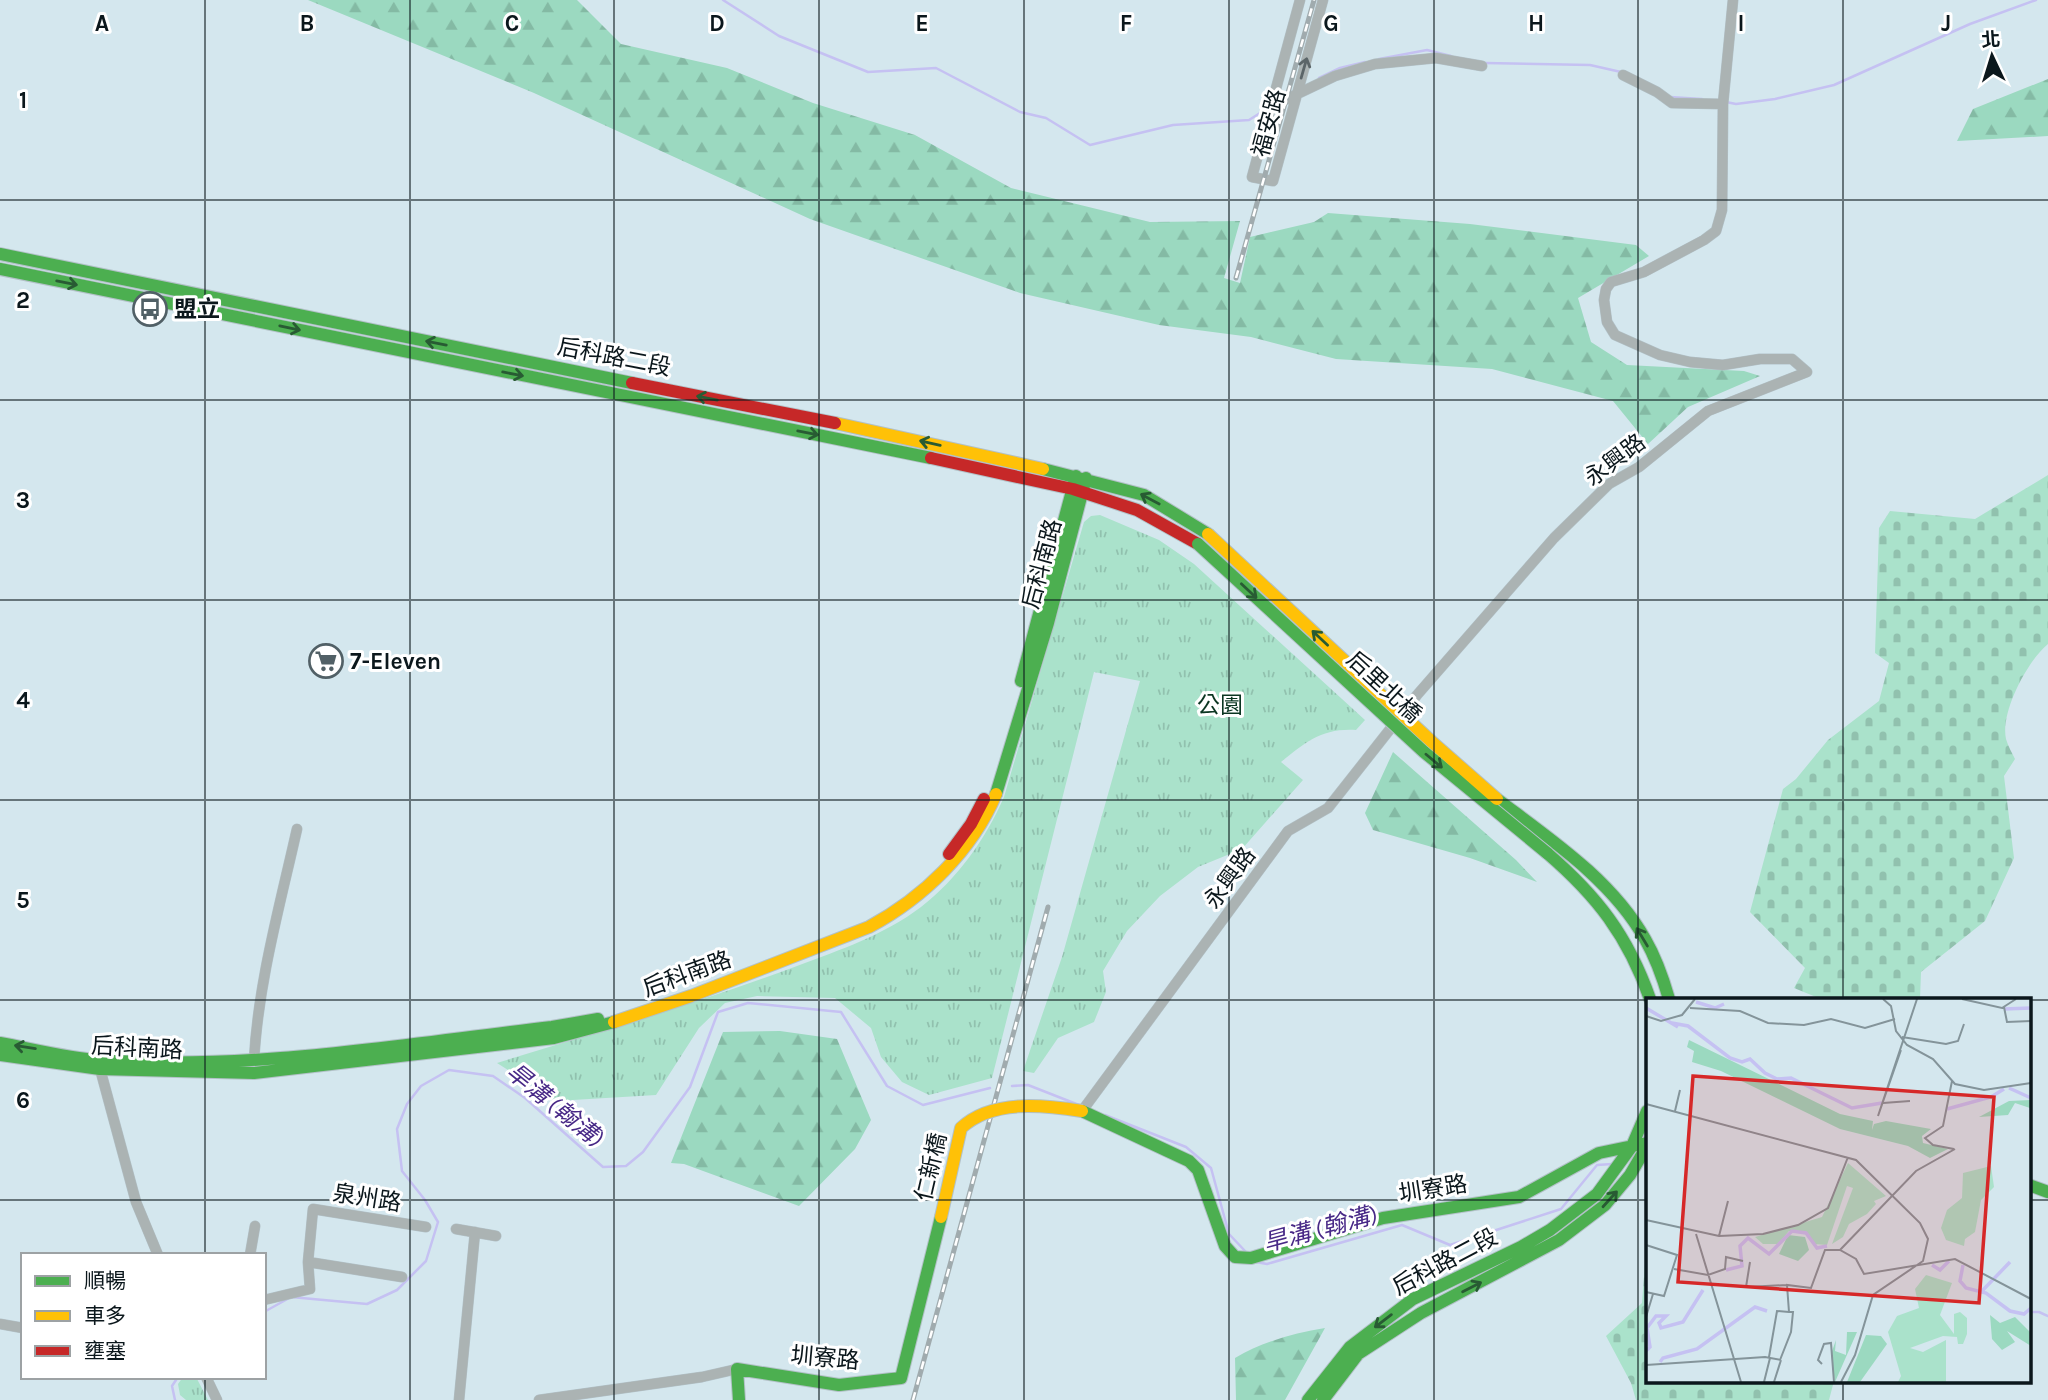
<svg xmlns="http://www.w3.org/2000/svg" width="2048" height="1400" viewBox="0 0 2048 1400" font-family="Karla,'Noto Sans TC',sans-serif">
<defs>
<pattern id="forest-firs" width="22" height="20" patternUnits="userSpaceOnUse" patternTransform="scale(1.75)"><rect width="22" height="20" fill="#9bd9c0"/><path d="M5 1l3.5 6h-7zM16 11l3.5 6h-7z" fill="#84baa4"/></pattern>
<pattern id="cemetery-stones" width="16" height="16" patternUnits="userSpaceOnUse" patternTransform="scale(1.75)"><rect width="16" height="16" fill="#aae2cb"/><path d="M2 7V4a2 2 0 0 1 4 0v3zM10 15v-3a2 2 0 0 1 4 0v3z" fill="#91c1ae"/></pattern>
<pattern id="park-tufts" width="24" height="20" patternUnits="userSpaceOnUse" patternTransform="scale(1.75)"><rect width="24" height="20" fill="#aae2cb"/><path d="M3 7l-1-3M5 7V3M7 7l1-3M15 17l-1-3M17 17v-4M19 17l1-3" fill="none" stroke="#91c1ae"/></pattern>
</defs>
<rect width="100%" height="100%" fill="#d4e7ee"/>
<!-- forest -->
<path fill="url(#forest-firs)" d="M308,0H577L621,44L727,68L813,103L915,135L1011,188L1150,222L1240,221L1224,278L1240,283L1250,237L1314,222L1328,213L1470,224L1636,245L1649,256L1578,298L1591,342L1627,365L1744,371L1760,376L1688,407L1648,444L1613,401L1492,369L1336,359L1251,337L1159,325L1020,293L810,219L534,93Z
M2048,79V136L1957,141L1973,109Z
M1393,752L1516,860L1537,882L1470,858L1373,830L1365,813Z
M780,1031L837,1039L871,1120L855,1149L799,1206L684,1164L671,1163L723,1032Z
M1325,1328L1285,1400H1236L1235,1358C1262,1342 1294,1333 1325,1328Z"/>
<!-- cemetery -->
<path fill="url(#cemetery-stones)" d="M2048,475V644C2028,660 2000,712 2006,739C2008,746 2012,753 2015,759L2004,776L2014,858L1985,921L1921,972L1920,999H1821L1794,988L1805,968L1750,912L1783,789L1796,779L1828,740L1879,701L1889,663L1875,653L1879,528L1890,511L1975,519Z
M1647,1262V1381H1834L1829,1400H1636L1631,1383L1606,1336L1642,1303L1645,1264Z"/>
<!-- park -->
<path fill="url(#park-tufts)" d="M1100,515L1159,540L1194,564L1365,720L1356,730C1322,728 1306,742 1281,762L1303,780L1242,849L1198,867L1160,896L1127,931L1103,971L1106,992L1094,1022L1058,1038L1034,1073L1023,1071L1062,957L1140,681L1094,672L992,1078L929,1095L902,1082L881,1057L871,1028L835,998L757,996L725,1003L699,1028L656,1095L556,1101L497,1063C597,1032 699,1003 797,966C840,950 884,935 921,907C958,878 985,840 1004,797L1084,522L1091,516Z
M183,1377H196L208,1400H186L180,1395L178,1384Z"/>
<g fill="none" stroke-linecap="round" stroke-linejoin="round">
<!-- stream -->
<path stroke="#c5c1f2" stroke-width="2.5" d="M723,0L779,36L868,72L936,68L1020,112L1046,118L1090,145L1173,125L1249,120L1268,108
M1379,59L1427,50L1451,56
M1485,63L1590,65L1621,72
M1319,78L1340,68L1365,62
M1670,97L1702,99
M1726,102L1736,104L1775,99L1834,85L1970,24L2036,0
M1012,1086L1028,1085L1079,1105
M1105,1115L1186,1147L1211,1168L1229,1234L1246,1252
M1256,1262L1267,1264L1402,1225L1450,1245L1561,1209L1597,1165L1612,1164
M264,1312L291,1297L367,1304L397,1290L426,1261L438,1222L425,1200L402,1171L397,1129L407,1104L421,1086L449,1070L493,1076L525,1098L603,1167L626,1166L643,1152L690,1087L718,1012L748,1003L841,1012L887,1086L923,1105L990,1088
M2029,1312H2039L2048,1316
M175,1400L172,1386L178,1377"/>
<!-- street casing -->
<g stroke="#b2c1c7" stroke-width="11">
<path id="street" d="M1300,0L1252,177L1273,181L1323,0
M1623,75L1657,92L1672,103L1723,104
M1272,106L1335,76L1375,64L1436,58L1482,66
M254,1061C258,983 280,905 297,829
M99,1065L136,1202L158,1255
M1082,1111L1288,831L1328,808L1417,695L1554,538L1609,484L1639,467L1708,411L1807,372L1792,359H1760L1723,365L1690,362L1660,355L1615,335L1607,322L1604,300L1606,289L1611,282L1644,272L1704,240L1716,231L1722,210L1723,104L1733,0
M456,1229L496,1236
M250,1255L255,1226
M308,1262L402,1277
M264,1300L310,1289L308,1262L313,1209L426,1227
M0,1324L23,1328
M206,1377L217,1400
M459,1400L475,1232
M539,1400L702,1377L737,1369"/>
</g>
<!-- fast casing -->
<g stroke="#b2c1c7" stroke-width="14">
<path id="fast" d="M0,254L632,383
M0,269L931,458
M1043,469L1144,495L1208,534
M1021,681L1076,476
M996,794L1048,623L1086,478
M1497,799C1550,839 1612,880 1645,939C1656,958 1663,978 1669,999
M1547,853C1597,896 1628,936 1650,999
M0,1043C33,1049 67,1058 100,1060C251,1071 403,1044 552,1027L598,1019
M0,1055L100,1069L254,1073L554,1038L614,1022
M1082,1111L1189,1161L1198,1170L1225,1246L1235,1257L1251,1258L1383,1218L1519,1197L1599,1153L1647,1143
M2029,1185L2048,1192
M739,1400L737,1369L839,1385L901,1378L941,1217
M1308,1400L1350,1347L1413,1299L1521,1247L1550,1230L1597,1194L1632,1146L1647,1111
M1323,1400L1358,1354L1421,1313L1559,1240L1605,1205L1630,1175L1647,1146"/>
</g>
<!-- slow casing -->
<g stroke="#b2c1c7" stroke-width="14">
<path id="slow" d="M835,423L1043,469
M614,1022L691,996L869,927C923,898 972,851 996,794"/>
</g>
<!-- jam casing -->
<g stroke="#b2c1c7" stroke-width="14">
<path id="jam" d="M632,383L835,423
M931,458L1073,489L1137,510L1198,544
M949,854L971,824L984,799"/>
</g>
<!-- street -->
<use href="#street" stroke="#abb3b3" stroke-width="10"/>
<!-- fast -->
<use href="#fast" stroke="#4caf50" stroke-width="12"/>
<!-- slow -->
<use href="#slow" stroke="#ffc107" stroke-width="12"/>
<!-- jam -->
<use href="#jam" stroke="#c62828" stroke-width="12"/>
<!-- rail casing -->
<g stroke="#a0abae" stroke-width="5">
<path id="rail" d="M1236,278L1314,0
M913,1400L1048,907"/>
</g>
<!-- rail -->
<use href="#rail" stroke="#fff" stroke-width="2.5" stroke-dasharray="8" stroke-linecap="butt"/>
<!-- fast-bridge casing -->
<g stroke="#b2c1c7" stroke-width="14" stroke-linecap="butt">
<path id="fast-bridge" d="M1198,544L1424,752L1547,853"/>
</g>
<!-- slow-bridge casing -->
<g stroke="#b2c1c7" stroke-width="14" stroke-linecap="butt">
<path id="slow-bridge" d="M1208,534L1432,742L1497,799
M941,1217L961,1128C992,1099 1043,1105 1082,1111"/>
</g>
<!-- fast-bridge -->
<use href="#fast-bridge" stroke="#4caf50" stroke-width="12"/>
<!-- slow-bridge -->
<use href="#slow-bridge" stroke="#ffc107" stroke-width="12"/>
</g>
<!-- one-way arrows -->
<defs><path id="oneway-shaft" d="M-6 0H5M1.5-3L5.5 0L1.5 3" fill="none" stroke-width="1.6" stroke-linecap="round" stroke-linejoin="round" transform="scale(1.75)"/></defs>
<use stroke="#5b6568" href="#oneway-shaft" transform="translate(1304 68) rotate(-74)"/>
<g stroke="#285b33">
<use href="#oneway-shaft" transform="translate(67 283) rotate(11)"/>
<use href="#oneway-shaft" transform="translate(290 328) rotate(12)"/>
<use href="#oneway-shaft" transform="translate(436 343) rotate(-169)"/>
<use href="#oneway-shaft" transform="translate(513 374) rotate(11)"/>
<use href="#oneway-shaft" transform="translate(707 398) rotate(-169)"/>
<use href="#oneway-shaft" transform="translate(808 433) rotate(11)"/>
<use href="#oneway-shaft" transform="translate(930 443) rotate(-167)"/>
<use href="#oneway-shaft" transform="translate(1150 499) rotate(-152)"/>
<use href="#oneway-shaft" transform="translate(1249 591) rotate(43)"/>
<use href="#oneway-shaft" transform="translate(1320 638) rotate(-137)"/>
<use href="#oneway-shaft" transform="translate(1434 761) rotate(40)"/>
<use href="#oneway-shaft" transform="translate(1642 937) rotate(-121)"/>
<use href="#oneway-shaft" transform="translate(25 1047) rotate(-171)"/>
<use href="#oneway-shaft" transform="translate(1610 1199) rotate(-48)"/>
<use href="#oneway-shaft" transform="translate(1472 1287) rotate(-27)"/>
<use href="#oneway-shaft" transform="translate(1383 1321) rotate(143)"/>
</g>
<!-- grid -->
<path fill="none" stroke="#0b171c" stroke-width="2" stroke-opacity="0.55" d="M205,0V1255M410,0V1400M614,0V1400M819,0V1400M1024,0V1400M1229,0V1400M1434,0V1400M1638,0V1400M1843,0V999M0,200H2048M0,400H2048M0,600H2048M0,800H2048M0,1000H1647M2029,1000H2048M0,1200H1647M2029,1200H2048M205,1377V1400M1843,1381V1400"/>
<!-- icons -->
<defs>
<g id="bus-ring" transform="scale(1.75)"><circle r="9.5" fill="#fff" stroke="#516066" stroke-width="1.5"/><path d="M-5-6H5V4H4V6H2V4H-2V6H-4V4H-5ZM-3.5-4V0h7V-4ZM-3.5 1.2v1.5H-2V1.2ZM2 1.2v1.5H3.5V1.2Z" fill="#516066"/></g>
<g id="supermarket-ring" transform="scale(1.75)"><circle r="9.5" fill="#fff" stroke="#516066" stroke-width="1.5"/><path d="M-6-5.5h2.5l.6 2H6L4.5 2H-2.5L-4.4-4H-6ZM-1.5 3.2a1.3 1.3 0 1 0 .1 0ZM3 3.2a1.3 1.3 0 1 0 .1 0Z" fill="#516066"/></g>
</defs>
<g fill-rule="evenodd">
<use href="#bus-ring" x="150" y="309"/>
<use href="#supermarket-ring" x="326" y="661"/>
</g>
<g text-anchor="middle" dominant-baseline="central" stroke-width="6" stroke-linejoin="round" paint-order="stroke">
<!-- street labels -->
<g font-size="23" fill="#0b171c" stroke="#fff">
<text transform="translate(1269 123) rotate(-75)">福安路</text>
<text transform="translate(614 357) rotate(11)">后科路二段</text>
<text transform="translate(1615 460) rotate(-37)">永興路</text>
<text transform="translate(1042 564) rotate(-75)">后科南路</text>
<text transform="translate(1384 687) rotate(43)">后里北橋</text>
<text transform="translate(1230 878) rotate(-54)">永興路</text>
<text transform="translate(687 974) rotate(-20)">后科南路</text>
<text transform="translate(137 1048) rotate(3)">后科南路</text>
<text transform="translate(931 1167) rotate(-77)">仁新橋</text>
<text transform="translate(1433 1189) rotate(-9)">圳寮路</text>
<text transform="translate(367 1198) rotate(9)">泉州路</text>
<text transform="translate(1445 1262) rotate(-28)">后科路二段</text>
<text transform="translate(825 1358) rotate(5)">圳寮路</text>
</g>
<!-- poi labels -->
<g font-size="23" font-weight="bold" fill="#0b171c" stroke="#fff" text-anchor="start">
<text x="174" y="309">盟立</text>
<text x="350" y="661">7-Eleven</text>
</g>
<!-- park labels -->
<g font-size="23" fill="#0b3622" stroke="#fff">
<text x="1220" y="705">公園</text>
</g>
<!-- water labels -->
<g font-size="24" font-style="italic" fill="#482987" stroke="#fff">
<text transform="translate(555 1105) rotate(39)">旱溝 (翰溝)</text>
<text transform="translate(1320 1229) rotate(-15)">旱溝 (翰溝)</text>
</g>
</g>
<!-- overview -->
<g transform="translate(1646 998)">
<rect width="385" height="385" fill="#d4e7ee"/>
<path d="M43,42L194,116L227,123L226,132L228,126L240,123L285,131L276,138L277,145L302,151L284,160L262,148L194,131L75,73L46,64L48,53L41,49ZM385,102V117L384,110L369,105L362,117L333,119L363,103ZM142,237L159,239L163,252L152,263L133,256ZM344,317L354,325L369,319L385,335V348L361,333L369,344L356,352L346,341ZM201,334H211L189,384L185,356L190,342L189,353L200,357ZM220,337L235,338L241,346L214,384H201Z" fill="#9bd9c0"/>
<path d="M345,168L348,189L335,202L329,234L319,241L318,248L300,242L295,230L301,212L316,200L317,175ZM280,277L306,285L294,317L308,336V316L314,314L321,320V336L317,346H312L311,339L297,338L264,350L277,354L300,342V384H252L255,378L242,334L251,318L273,310L269,291Z" fill="#aae2cb"/>
<path d="M202,165L240,198L228,203L230,206L221,216L203,226L197,239L186,246L207,190L201,188L181,247L168,246L159,233H143L132,246H117L109,239L176,219Z" fill="#aae2cb"/>
<path fill="none" stroke="#c5c1f2" stroke-width="3.5" d="M50,4L69,10L78,6M0,10L32,29M358,11L385,10M26,25L42,28L84,60L96,64L104,61L119,75L131,81L145,80L206,110L236,105M363,90L385,100M301,111L345,99L358,91M286,267L294,272L303,263M317,267L314,283L320,290L340,295L364,313L378,316L385,310M80,272L96,268L94,248L102,240L123,256L146,233L160,235L171,250L181,248M336,293L364,264M0,353L4,349L1,330L10,318H20L13,325L15,330L37,324L57,292M14,364L17,360L51,351L109,309L121,313"/>
<path fill="none" stroke="#84949a" stroke-width="2" d="M237,1L245,8L250,33L261,47L287,61L309,86L338,92L385,85M316,1L356,10L370,1M358,9L361,24L385,23M44,10L94,13L122,25L158,27L185,21L219,30L249,21M0,18L15,23L36,17L49,1M256,39L300,46L312,43L318,26M306,83L297,128L279,140L287,147L308,151M237,105L264,103M0,106L210,162L274,225L282,241L277,263L227,297L209,357L195,384M29,113L34,92M232,118L271,1M232,118L255,52M0,222L73,238L117,236L152,227L182,210L202,159M50,236L95,384M73,238L82,203M0,247L31,257L18,298L0,294M194,252L270,173L309,151M104,264L100,289L141,287M28,271L62,277L79,271L80,259L97,263M0,319L7,296M123,359L131,313L143,314M134,362L145,334L147,314H143L141,287L165,290L179,252H194L210,261L218,276L309,261L385,301M176,366L172,362L178,346L185,345L188,384M0,367L119,359L135,362M118,384L124,360M128,384L135,362"/>
<path fill="#d62828" fill-opacity="0.15" stroke="#d62828" stroke-width="3.5" d="M47,78L348,99L333,305L32,284Z"/>
<rect width="385" height="385" fill="none" stroke="#0b171c" stroke-width="3.5"/>
</g>
<g font-size="23" text-anchor="middle" font-weight="bold" fill="#0b171c" stroke="#fff" stroke-width="6" stroke-linejoin="round" paint-order="stroke">
<text x="102" y="31">A</text>
<text x="307" y="31">B</text>
<text x="512" y="31">C</text>
<text x="717" y="31">D</text>
<text x="922" y="31">E</text>
<text x="1126" y="31">F</text>
<text x="1331" y="31">G</text>
<text x="1536" y="31">H</text>
<text x="1741" y="31">I</text>
<text x="1946" y="31">J</text>
<text x="23" y="108">1</text>
<text x="23" y="308">2</text>
<text x="23" y="508">3</text>
<text x="23" y="708">4</text>
<text x="23" y="908">5</text>
<text x="23" y="1108">6</text>
</g>
<!-- legend -->
<rect x="21" y="1253" width="245" height="126" fill="#ffffff" stroke="#9da2a4" stroke-width="2"/>
<rect x="35" y="1276" width="35" height="10" fill="#4caf50" stroke="#9da2a4" stroke-width="2"/>
<text x="84" y="1288" font-size="21" fill="#0b171c">順暢</text>
<rect x="35" y="1311" width="35" height="10" fill="#ffc107" stroke="#9da2a4" stroke-width="2"/>
<text x="84" y="1323" font-size="21" fill="#0b171c">車多</text>
<rect x="35" y="1346" width="35" height="10" fill="#c62828" stroke="#9da2a4" stroke-width="2"/>
<text x="84" y="1358" font-size="21" fill="#0b171c">壅塞</text>
<!-- north arrow -->
<g transform="translate(1992 56) rotate(356)" stroke="#ffffff" stroke-width="5" paint-order="stroke">
<path d="M0-5L12 26L0 18L-12 26Z" fill="#0b171c"/>
<text y="-10" font-size="19" font-weight="bold" text-anchor="middle" fill="#0b171c">北</text>
</g>
</svg>
